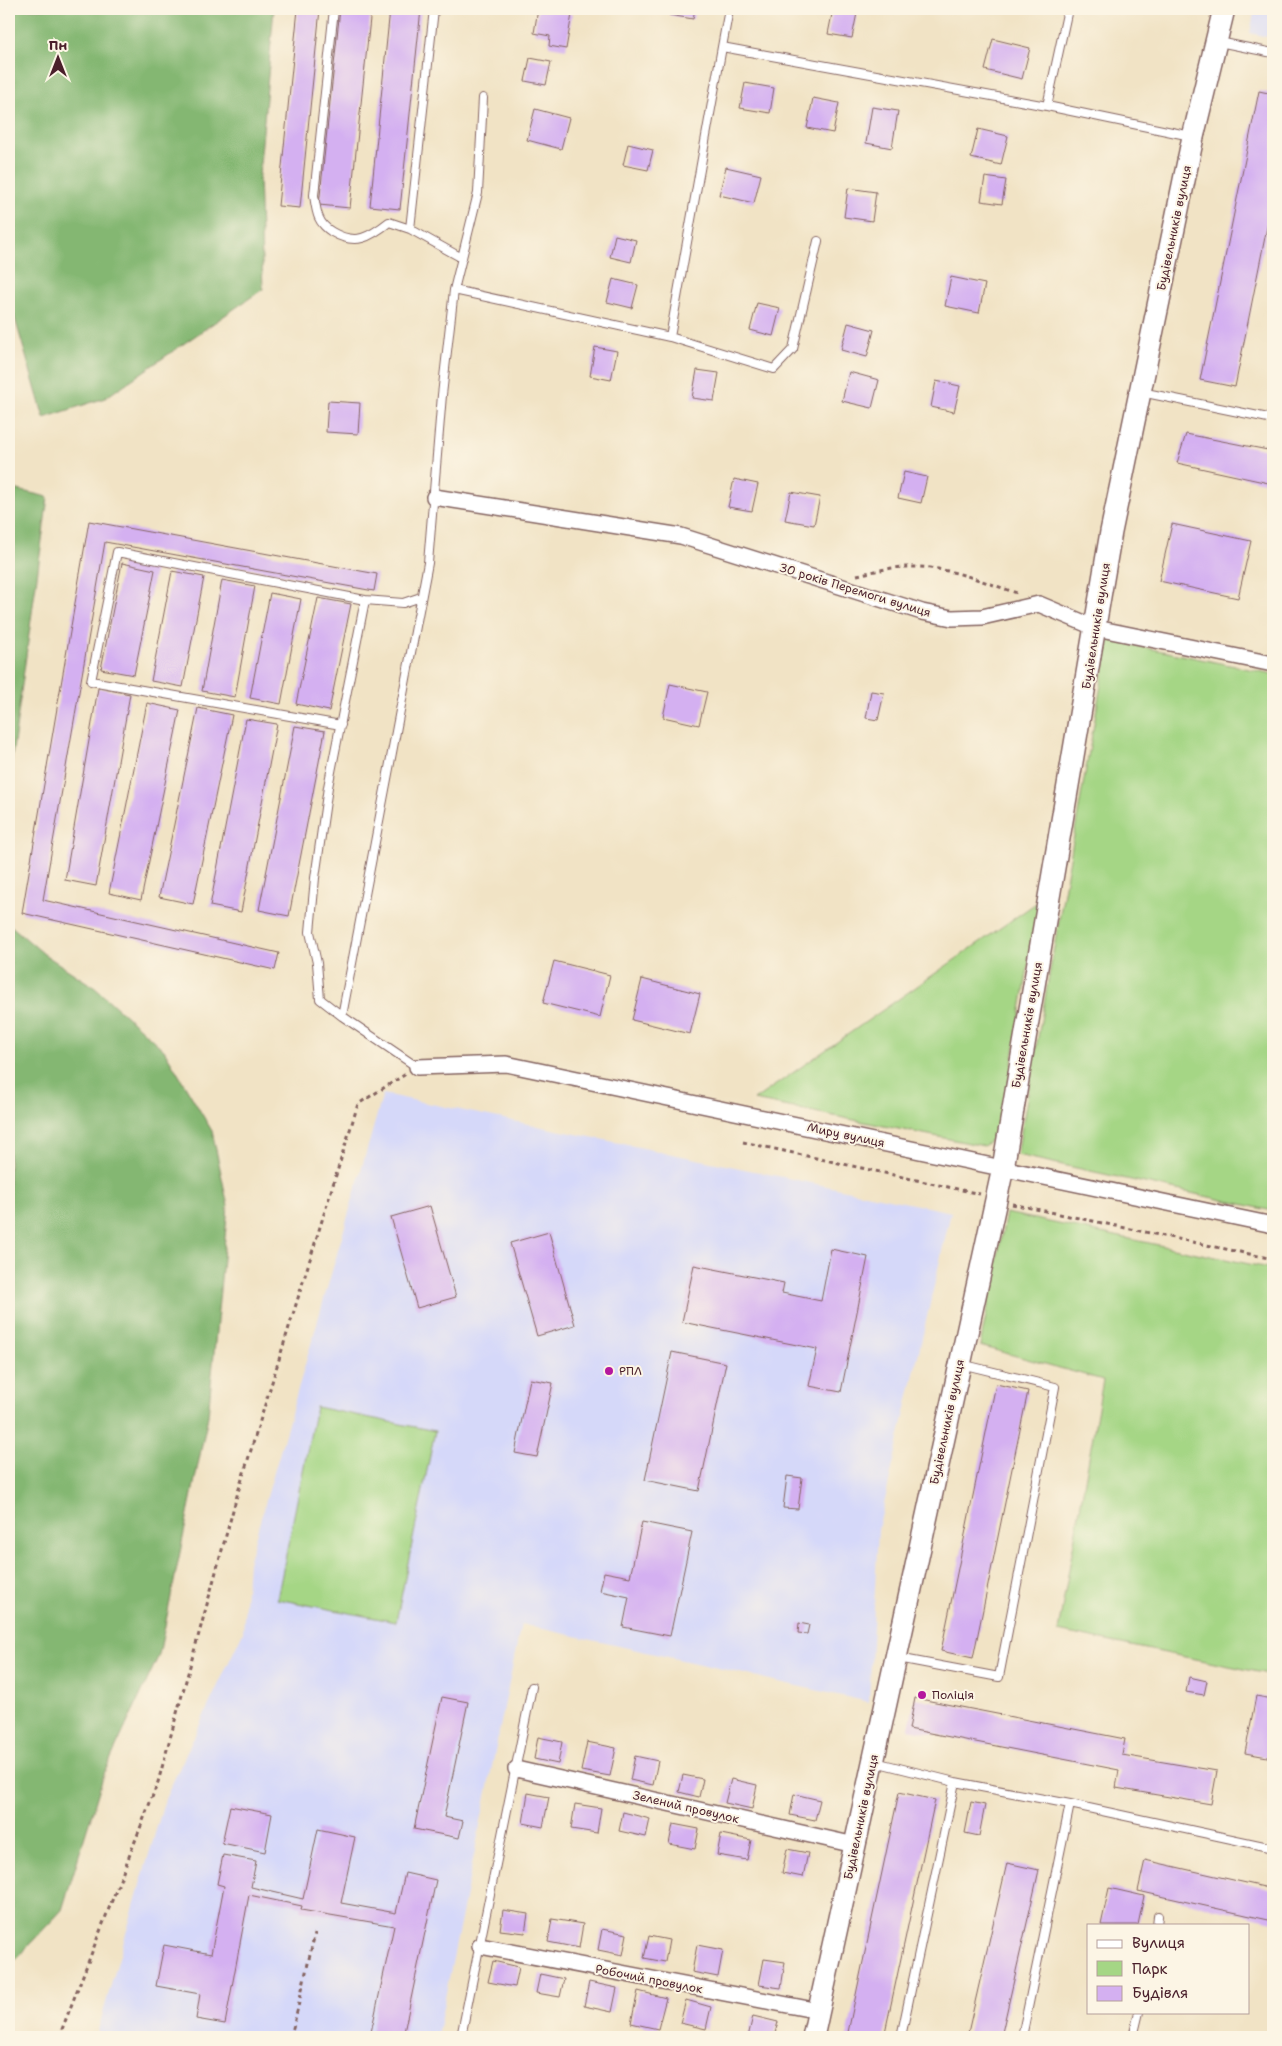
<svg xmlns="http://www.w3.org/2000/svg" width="1282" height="2046" viewBox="0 0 1282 2046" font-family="'Shantell Sans',sans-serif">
<rect width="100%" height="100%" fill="#fcf5e5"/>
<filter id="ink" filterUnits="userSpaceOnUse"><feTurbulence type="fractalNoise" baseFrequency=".02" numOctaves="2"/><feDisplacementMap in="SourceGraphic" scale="10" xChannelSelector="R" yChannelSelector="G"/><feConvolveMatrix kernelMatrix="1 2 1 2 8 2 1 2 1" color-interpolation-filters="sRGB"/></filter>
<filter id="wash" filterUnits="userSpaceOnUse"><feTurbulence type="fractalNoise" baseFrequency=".0096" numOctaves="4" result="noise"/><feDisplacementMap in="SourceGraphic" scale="20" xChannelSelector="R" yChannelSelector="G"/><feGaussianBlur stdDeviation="1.12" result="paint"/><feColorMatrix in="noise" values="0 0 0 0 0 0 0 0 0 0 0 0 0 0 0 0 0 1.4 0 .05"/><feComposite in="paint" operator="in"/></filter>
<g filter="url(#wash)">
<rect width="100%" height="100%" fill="#f1e3c5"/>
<!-- built -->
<path fill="#d5d8f9" d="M1255,9H1273V38L1250,33Z
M383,1094L951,1212L878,1530L869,1702L521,1624L437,2037H96L165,1799L243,1632L248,1563Z"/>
<!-- green -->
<path fill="#a5d685" stroke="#787a58" d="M1109,640L1273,674V1211L1017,1155Z
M1039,901L1001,1131L984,1146L754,1100Z
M1006,1213L1273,1269V1675L1058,1631L1103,1380L980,1346Z
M316,1407L435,1431L396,1622L277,1599Z"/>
<!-- forest -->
<path fill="#84b772" stroke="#676b4e" d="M9,9H274L259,176L263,289L105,398L44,418L9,298Z
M9,488L48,497L9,779Z
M9,924L44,954L94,987L164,1050L212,1131L228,1206L208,1416L159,1655L105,1771L62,1910L9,1966Z"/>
<g id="blocks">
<!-- building -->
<path fill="#d4b0f1" d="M298,9H320L300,208L278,206Z
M340,9H371L350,208L319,205Z
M390,9H421L400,209L370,206Z
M538,9L572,14L566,49L549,46L550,36L534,33Z
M670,9H695L693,19L669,15Z
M833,9L857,13L852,38L828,34Z
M993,39L1030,48L1022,79L985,70Z
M530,58L551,62L546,85L525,81Z
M745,83L774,88L770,113L740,108Z
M1259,91L1273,94V197L1235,387L1200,380Z
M813,98L839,103L833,133L807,128Z
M872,107L898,111L892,148L866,143Z
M535,109L569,118L561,149L527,140Z
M978,129L1008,136L1001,165L971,158Z
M628,144L653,150L648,170L623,165Z
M726,167L761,175L754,203L719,195Z
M985,177L1006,180L1002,204L981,201Z
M848,188L876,192L872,221L844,217Z
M615,235L636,240L631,262L610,257Z
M951,277L985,284L979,313L945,306Z
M613,279L638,285L632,308L607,302Z
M757,303L780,308L773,336L750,330Z
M848,323L874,330L867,357L841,350Z
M595,347L617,351L611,380L590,376Z
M697,370L719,373L714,401L692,398Z
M849,372L879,380L872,408L842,401Z
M936,381L960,386L954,412L931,407Z
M328,401L360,403L358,434L326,432Z
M1186,434L1273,451V484L1177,463Z
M904,472L927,477L921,503L898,498Z
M734,479L758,484L752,511L728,507Z
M791,492L820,497L814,525L785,520Z
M89,521L377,574L374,591L105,542L43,900L279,953L275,970L22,913Z
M1172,524L1251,541L1238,598L1159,581Z
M122,563L155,570L134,675L101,669Z
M172,571L204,577L183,687L151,681Z
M222,580L255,586L235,697L202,691Z
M270,593L301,599L281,704L250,698Z
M318,598L351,604L329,711L296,704Z
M670,684L707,692L699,725L663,717Z
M98,688L130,694L96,886L65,880Z
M871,691L884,693L878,720L866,718Z
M147,703L180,710L141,900L109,893Z
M198,708L232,715L193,904L159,897Z
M246,719L277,724L241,912L210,906Z
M295,726L325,731L289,916L259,910Z
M554,961L610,975L600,1017L543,1003Z
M642,979L700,994L690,1034L632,1020Z
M430,1206L456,1297L417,1308L391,1217Z
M549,1232L575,1325L537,1336L510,1243Z
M831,1249L868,1257L841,1392L809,1386L817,1349L682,1322L694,1265L784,1283L782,1293L821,1301Z
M672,1352L726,1363L699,1491L645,1480Z
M530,1379L553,1383L537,1457L515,1453Z
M996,1384L1028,1391L973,1658L941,1651Z
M787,1476L802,1478L798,1509L783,1508Z
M642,1522L692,1532L670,1636L623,1627L629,1597L600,1591L604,1572L630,1577Z
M799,1623L809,1625L807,1634L798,1633Z
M1189,1677L1207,1681L1204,1695L1186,1692Z
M1256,1696L1273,1699V1758L1245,1753Z
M442,1697L468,1702L444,1817L463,1821L459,1838L414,1829Z
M915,1698L1125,1739L1122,1755L1217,1771L1211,1804L1116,1788L1119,1770L909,1729Z
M538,1737L562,1742L558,1764L534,1759Z
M587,1742L616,1748L610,1776L581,1771Z
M635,1756L658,1761L653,1785L630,1780Z
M683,1775L703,1779L699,1797L679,1792Z
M731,1779L757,1785L752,1809L725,1803Z
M899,1792L935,1800L884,2037H847Z
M528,1793L549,1797L543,1827L523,1823Z
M794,1794L820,1800L815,1820L790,1815Z
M971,1802L985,1805L979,1836L965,1833Z
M575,1804L601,1808L597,1833L571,1829Z
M230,1806L272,1814L265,1852L222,1843Z
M623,1812L650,1819L646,1837L619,1831Z
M673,1824L699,1829L695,1849L669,1844Z
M318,1829L355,1837L341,1903L396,1913L405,1873L436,1880L403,2037H370L394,1926L301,1910L302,1906L249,1895L225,2024L196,2019L200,1994L156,1986L164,1945L211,1954L224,1886L217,1884L223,1855L256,1861L251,1887L303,1899Z
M721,1834L751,1840L747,1860L717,1855Z
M787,1849L808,1853L803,1877L782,1873Z
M1145,1860L1273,1889V1921L1138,1891Z
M1007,1863L1039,1870L1001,2037H967Z
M1109,1888L1144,1896L1138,1925H1101Z
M503,1910L528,1914L525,1933L500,1930Z
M552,1919L583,1924L579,1948L548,1942Z
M602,1929L627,1934L623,1955L598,1950Z
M649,1936L669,1940L665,1962L644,1958Z
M697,1945L723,1950L718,1977L692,1972Z
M764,1959L785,1962L781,1988L759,1985Z
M493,1961L519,1967L515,1987L488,1982Z
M540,1974L564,1979L560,1997L536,1993Z
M589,1982L617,1988L612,2012L584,2006Z
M638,1991L666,1998L658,2029L631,2023Z
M686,2000L711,2007L706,2029L680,2023Z
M753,2016L778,2022L774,2037H748Z"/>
</g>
</g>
<g filter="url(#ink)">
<use href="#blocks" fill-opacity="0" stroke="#846461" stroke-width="1"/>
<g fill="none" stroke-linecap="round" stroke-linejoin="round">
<!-- lane casing -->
<g stroke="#846461" stroke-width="10">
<path id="lane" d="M334,9L314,195C315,202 316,211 319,218C321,223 327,229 332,232C356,246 370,237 389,222L410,229L462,258
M1219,42L1273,53
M722,47L729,9
M1047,106L1068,9
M410,229L434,9
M454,290L670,337L722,47L1047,106L1191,136
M670,337L774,369L793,349L818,241
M1141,392L1273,419
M365,600L403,603L421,597
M341,725L91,681L117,552L365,600L328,787L315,878L310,932L317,963L320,999L342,1016
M417,1067L342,1016L428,563L442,395L454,290L478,193L483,98
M898,1658L999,1677L1055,1387L961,1364
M875,1762L955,1782L1070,1804L1273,1848
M1157,1925L1158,1916
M461,2037L532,1687
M901,2037L955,1782
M1022,2037L1070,1804
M1133,2037L1139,2012"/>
</g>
<!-- street casing -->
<g stroke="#846461" stroke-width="18">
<path id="street" d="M434,497L681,536L922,612L952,618L982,617L1039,604L1096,628L1273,664
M417,1067L506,1064L1273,1225
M516,1769L855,1845
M480,1946L819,2011"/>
</g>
<!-- secondary casing -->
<g stroke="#846461" stroke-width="24">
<path id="secondary" d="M813,2037L1003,1168L1111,532L1193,137L1224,9"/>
</g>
<!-- path -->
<path stroke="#846461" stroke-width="3" stroke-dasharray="4 4" stroke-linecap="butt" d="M857,575C876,571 895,566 915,567C949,567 984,582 1017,593
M743,1142L980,1194
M1012,1204L1273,1259
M59,2037L158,1782L238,1492L358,1104L406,1074
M291,2037L315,1933"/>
<!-- lane -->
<use href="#lane" stroke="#fff" stroke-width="8"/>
<!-- street -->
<use href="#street" stroke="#fff" stroke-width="15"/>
<!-- secondary -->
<use href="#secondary" stroke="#fff" stroke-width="21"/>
</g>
</g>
<!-- markers -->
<g fill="#b5179e" stroke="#fcf5e5" stroke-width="2">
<circle cx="609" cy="1371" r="5"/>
<circle cx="922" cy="1695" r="5"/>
</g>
<g text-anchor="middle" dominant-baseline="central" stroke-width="4" stroke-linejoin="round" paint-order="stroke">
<!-- street labels -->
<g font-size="12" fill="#4a1f2b" stroke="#fcf5e5">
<text transform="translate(1174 228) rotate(-78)">Будівельників вулиця</text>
<text transform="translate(855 590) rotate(17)">30 років Перемоги вулиця</text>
<text transform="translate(1096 626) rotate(-81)">Будівельників вулиця</text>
<text transform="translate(1027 1025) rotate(-80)">Будівельників вулиця</text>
<text transform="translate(846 1135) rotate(12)">Миру вулиця</text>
<text transform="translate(947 1422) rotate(-78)">Будівельників вулиця</text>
<text transform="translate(686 1807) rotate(13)">Зелений провулок</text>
<text transform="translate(861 1817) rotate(-78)">Будівельників вулиця</text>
<text transform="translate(649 1979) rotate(11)">Робочий провулок</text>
</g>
<!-- poi labels -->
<g font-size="12" fill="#4a1f2b" stroke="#fcf5e5" text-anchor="start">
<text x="619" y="1371">РПЛ</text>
<text x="932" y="1695">Поліція</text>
</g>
</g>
<!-- margin -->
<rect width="1282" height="2046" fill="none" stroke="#fcf5e5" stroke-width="30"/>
<!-- legend -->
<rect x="1087" y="1924" width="162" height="90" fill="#fcf5e5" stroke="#b59f9b"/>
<rect x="1097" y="1940" width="25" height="8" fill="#ffffff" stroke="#b59f9b"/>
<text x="1132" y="1948" font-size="15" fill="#4a1f2b">Вулиця</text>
<rect x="1097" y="1961" width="25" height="15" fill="#a5d685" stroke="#b59f9b"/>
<text x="1132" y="1974" font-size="15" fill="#4a1f2b">Парк</text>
<rect x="1097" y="1986" width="25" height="15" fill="#d4b0f1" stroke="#b59f9b"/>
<text x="1132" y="1998" font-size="15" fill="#4a1f2b">Будівля</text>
<!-- north arrow -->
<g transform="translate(58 58)" stroke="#fcf5e5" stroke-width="4" paint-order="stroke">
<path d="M0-4L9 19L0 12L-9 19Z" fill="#4a1f2b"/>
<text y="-8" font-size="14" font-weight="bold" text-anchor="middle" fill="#4a1f2b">Пн</text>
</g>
</svg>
